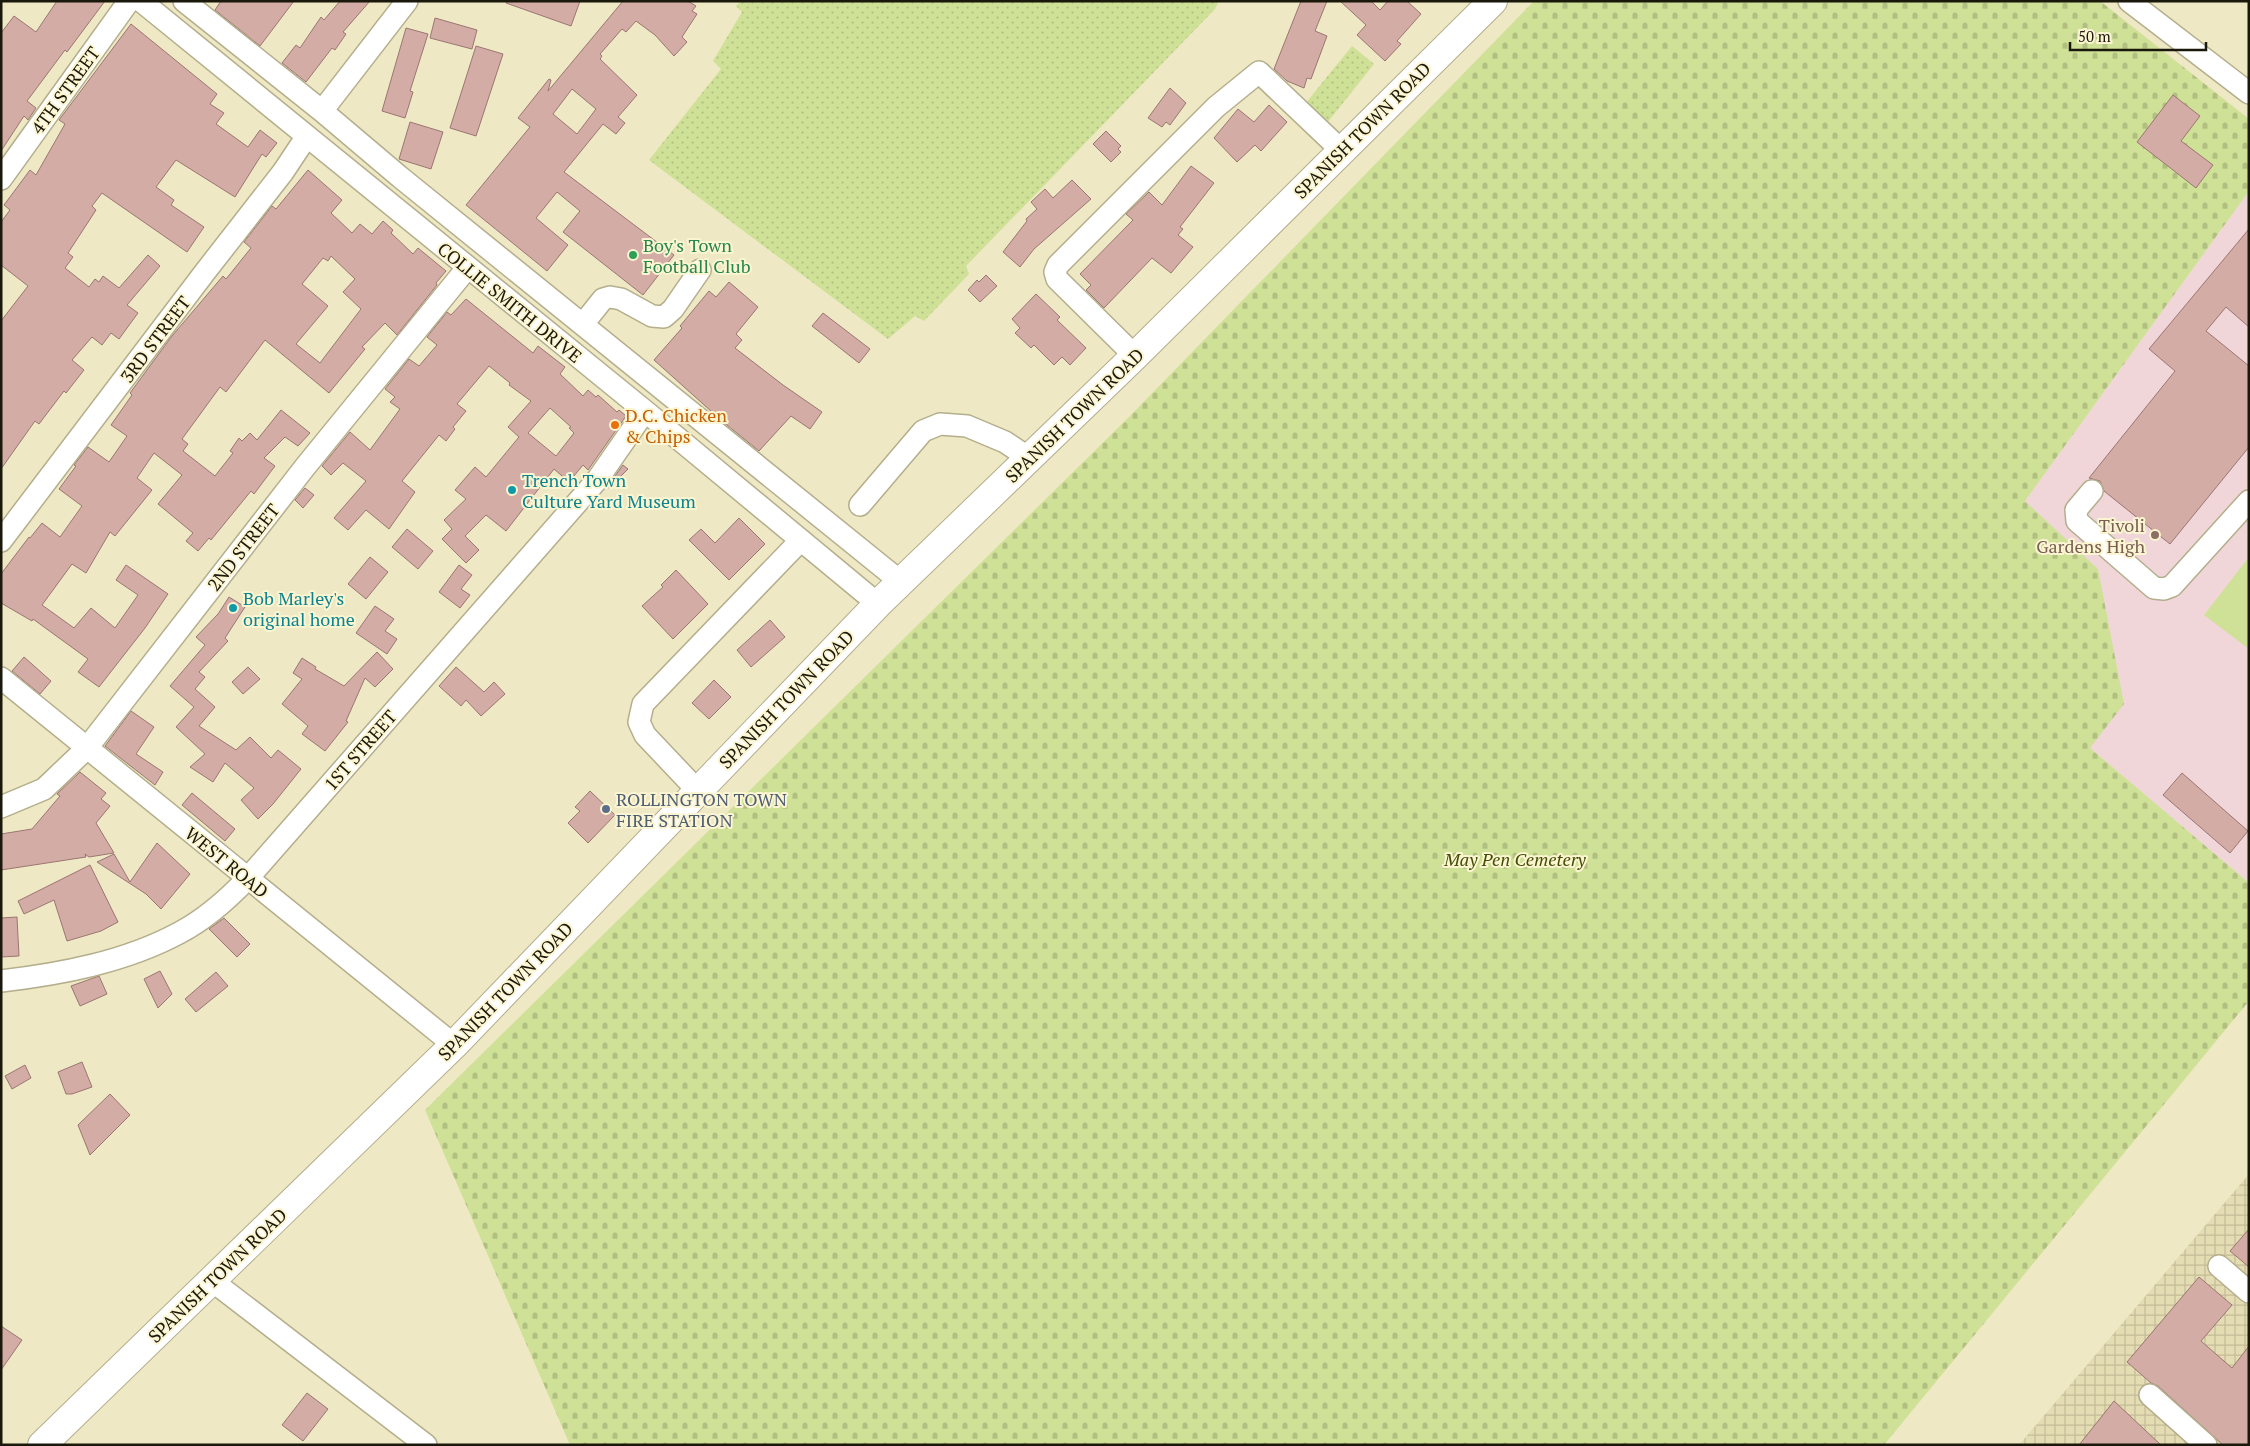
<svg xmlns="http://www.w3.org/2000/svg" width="2250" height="1446" viewBox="0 0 2250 1446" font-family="'PT Serif',serif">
<defs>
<pattern id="industrial-grid" width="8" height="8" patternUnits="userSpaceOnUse" patternTransform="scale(1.25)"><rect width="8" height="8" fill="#e4dcb2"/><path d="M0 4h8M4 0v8" fill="none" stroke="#c3bc98"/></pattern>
<pattern id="grass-dots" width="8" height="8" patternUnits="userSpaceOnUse" patternTransform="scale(1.25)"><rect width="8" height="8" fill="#cfe197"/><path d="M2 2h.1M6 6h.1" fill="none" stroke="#b1c081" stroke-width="1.8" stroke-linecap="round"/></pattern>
<pattern id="cemetery-stones" width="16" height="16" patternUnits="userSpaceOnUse" patternTransform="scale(1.25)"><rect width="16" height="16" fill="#cfe197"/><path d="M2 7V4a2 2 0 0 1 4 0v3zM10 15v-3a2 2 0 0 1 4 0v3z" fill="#b1c081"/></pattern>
</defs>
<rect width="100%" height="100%" fill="#eee8c4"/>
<!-- industrial -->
<path fill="url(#industrial-grid)" d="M2249,1174V1445H2019Z"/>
<!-- education -->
<path fill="#f0d5d9" d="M2249,191V883L2090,748L2025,501Z"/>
<!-- grass -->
<path fill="url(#grass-dots)" d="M741,1H1219L1215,9L966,266L969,274L924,321L915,316L888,339L649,160L721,69L713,61L742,12L736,6Z
M1352,46L1374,64L1327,123L1305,104Z"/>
<!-- cemetery -->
<path fill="url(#cemetery-stones)" d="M1534,1H2100L2249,119V191L2025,501L2098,569L2124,704L2090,748L2249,883V1001L1884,1445H570L425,1110L1129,417Z"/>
<!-- garden -->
<path fill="#cfe197" d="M2249,557V649L2204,615Z"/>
<!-- building -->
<path fill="#d3aca6" stroke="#9b7671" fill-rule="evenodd" d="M57,1H105L67,52L65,50L27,101L36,108L28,120L24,116L1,151V33L14,16L36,32Z
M221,1H294L260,46L215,10Z
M340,1H370L343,32L346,34L335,50L332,48L306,82L282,63L296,45L300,48L321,17L324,20Z
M507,1H580L571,26L506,3Z
M623,1H688L696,6L692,11L697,14L682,37L687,42L674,56L655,35L636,21L626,32L622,29L600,54L602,56L600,59L637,95L618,117L625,123L616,134L603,124L564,172L674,255L643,295L563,232L580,211L557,192L536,218L568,245L547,271L466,205L530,127L518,118L549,79L551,80L548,91ZM572,89L596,109L577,134L553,114Z
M1301,1H1327L1315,31L1327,36L1311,79L1307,78L1304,88L1287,81L1274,69Z
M1340,1H1371L1380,10L1388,1H1407L1421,14L1397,41L1401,44L1385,61L1357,35L1366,25Z
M435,18L477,30L472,49L430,38Z
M131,24L217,94L210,104L224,113L216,124L248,147L260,130L277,143L266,157L262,154L235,197L176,160L156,187L174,200L171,205L204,227L187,252L102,193L92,206L96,210L68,253L73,257L65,268L89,287L95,279L99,282L103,276L119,288L148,255L160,266L127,305L138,313L119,339L111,333L102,345L92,337L72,360L84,370L66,393L64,391L39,424L35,421L1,469V321L28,286L1,265V222L10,210L4,205L30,170L36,175L65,124L59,120Z
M406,28L428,34L410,91L413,92L405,118L382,111Z
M476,46L503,54L476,136L450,128Z
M1170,88L1186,103L1170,125L1166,122L1162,127L1148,118Z
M2173,95L2200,116L2181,141L2213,165L2196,188L2137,142Z
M1269,105L1287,122L1261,151L1255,145L1237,162L1214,138L1238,109L1254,122Z
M410,122L443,132L431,169L399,159Z
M1106,131L1121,146L1118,149L1121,152L1111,162L1093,144Z
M1191,166L1214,183L1180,227L1183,229L1178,235L1193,247L1171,273L1152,258L1104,308L1086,290L1091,285L1080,274L1133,220L1126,214L1149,192L1162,205Z
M308,170L342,200L331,213L352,233L360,224L372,234L383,221L393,230L391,233L413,254L418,248L446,271L436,283L437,285L397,335L385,323L362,347L365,349L329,393L265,340L226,392L220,387L182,439L188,444L183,451L215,476L233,453L230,451L239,438L242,441L250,433L257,440L281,410L310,433L298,446L285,437L264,458L275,466L254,494L251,491L211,540L209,538L198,551L186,541L193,533L158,504L182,475L154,453L137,478L152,490L115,536L110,532L86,573L72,564L42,605L74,628L91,608L115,628L138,595L116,580L126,565L168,594L145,628L99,687L78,672L88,659L33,619L32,621L1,603V574L29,537L30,538L42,523L60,537L82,506L59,489L76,466L74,465L88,447L109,462L127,436L111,425L132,395L130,393L172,336L223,276L226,279L251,248L244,242L272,206L276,209ZM331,256L355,279L343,292L361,309L320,363L296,344L328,306L302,284L323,258L328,261Z
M1072,180L1091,199L1034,249L1020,267L1003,252L1027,221L1026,219L1037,209L1031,202L1045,189L1053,198Z
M2249,229V327L2226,307L2206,331L2249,366V447L2170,544L2104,491L2100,481L2089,478L2175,371L2149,349Z
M986,275L997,286L980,302L968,290L977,280L979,282Z
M729,282L758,307L736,334L742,340L735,348L783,385L822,412L810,429L791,416L759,451L722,421L654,360L682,328L680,326L709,291L716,297Z
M1036,294L1060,317L1057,320L1086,348L1070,365L1062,357L1054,365L1034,345L1031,348L1015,333L1020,328L1012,319Z
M466,299L533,353L538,346L565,367L560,374L583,396L588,390L596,397L598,395L617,412L619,410L626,416L588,470L583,465L569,482L554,469L506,531L486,515L465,536L479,550L466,563L442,539L452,529L444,520L466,499L455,490L475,467L486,477L519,437L508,427L531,401L509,385L510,383L489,366L457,404L466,411L453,427L455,429L446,441L439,435L402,481L415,492L389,529L366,510L348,530L334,518L366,481L343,463L331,475L322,466L350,432L370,450L400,409L390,402L395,397L385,389L409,359L419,366L437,345L427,337L447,312L451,315ZM550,408L571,427L569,428L574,433L556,456L528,433Z
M823,313L870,349L859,363L812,326Z
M623,465L628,469L609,488L607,487Z
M305,488L314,495L303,508L295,500Z
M739,518L765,544L729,580L689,540L701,529L715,543Z
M407,529L433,551L418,569L392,547Z
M370,557L388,572L366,599L348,584Z
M459,565L472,575L461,589L470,595L460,608L439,592Z
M676,570L708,604L673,639L642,606L663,587L661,585Z
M229,597L245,607L225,638L228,641L199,672L205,677L195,689L215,707L199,726L236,750L250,737L271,758L278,750L301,769L273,804L258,819L241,800L254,788L225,763L213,782L190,767L205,754L176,727L194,707L170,686L205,645L196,637L218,614Z
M375,606L394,619L385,631L397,639L387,654L356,633Z
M770,620L785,637L751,667L737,650Z
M377,652L393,669L375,687L365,678L346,721L348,722L325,751L302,734L308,726L282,704L302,679L293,673L302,658L316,667L315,669L344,686Z
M24,657L51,681L40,694L12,671Z
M248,667L260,679L243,694L232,682Z
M456,667L484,692L494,682L505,694L481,716L466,700L461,706L439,686Z
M714,680L731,697L709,719L692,703Z
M131,711L154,727L136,754L163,772L155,785L105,746Z
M80,772L106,793L101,799L110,806L96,823L114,853L89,857L85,854L86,857L1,870V834L32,829L60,796L57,794Z
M2182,773L2248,831L2230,853L2163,795Z
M590,791L615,815L588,843L568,823L580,811L575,807Z
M192,793L235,829L225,841L182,805Z
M157,843L190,874L161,909L146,894L97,862L114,854L130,882Z
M90,865L118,922L101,931L67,941L54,900L24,914L18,901Z
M17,917L19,956L1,957V918Z
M224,918L250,944L237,957L209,929Z
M160,971L172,994L158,1008L144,979Z
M216,972L228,986L196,1012L185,999Z
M99,976L107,994L80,1006L71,986Z
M82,1062L92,1087L72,1094H66L58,1072Z
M25,1065L31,1078L12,1089L5,1076Z
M110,1094L130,1115L90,1155L78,1125Z
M2249,1229V1267L2230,1251Z
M2199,1277L2232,1305L2201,1341L2232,1368L2249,1346V1445H2223L2158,1386L2151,1383L2127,1362Z
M1,1326L22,1340L1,1370Z
M307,1393L328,1409L303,1441L282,1425Z
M2114,1401L2161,1445H2079Z"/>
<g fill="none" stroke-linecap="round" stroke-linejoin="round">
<!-- minor casing -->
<g stroke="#b4ae8c" stroke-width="24">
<path id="minor" d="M141,1L645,411L878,604
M184,1L322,111L400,177L901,582
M2129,1L2249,93
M322,111L407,1
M1,179L129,1
M583,324L603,299L610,297L621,299L652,316L664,317L673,309L700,270
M1135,356L1057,279L1055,272L1058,265L1216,107L1259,72L1342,151
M2092,491L2076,510L2077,521L2154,588L2164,589L2172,586L2249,501
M860,505L923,431L940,424L967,426L1005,442L1029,458
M1,541L205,272L283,172L307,136
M1,678L454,1045
M698,791L645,735L639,722L643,704L801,540
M1,807L44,789L87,748L305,467L468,267
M1,981C61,974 125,962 179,933C204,920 228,899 248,878L597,480L645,411
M2219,1266L2249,1292
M211,1280L426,1445
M2150,1395L2206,1445"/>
</g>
<!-- major casing -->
<g stroke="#b4ae8c" stroke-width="30">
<path id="major" d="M42,1445L454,1045L878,604L1135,356L1493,1"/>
</g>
<!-- minor -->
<use href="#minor" stroke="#fff" stroke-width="21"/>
<!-- major -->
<use href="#major" stroke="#fff" stroke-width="28"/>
</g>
<!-- markers -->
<circle fill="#2e9e5b" stroke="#fcf5d1" stroke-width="2" cx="633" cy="255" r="5"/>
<circle fill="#e8710a" stroke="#fcf5d1" stroke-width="2" cx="615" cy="425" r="5"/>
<g fill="#0f9aa8" stroke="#fcf5d1" stroke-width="2">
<circle cx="512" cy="490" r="5"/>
<circle cx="233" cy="608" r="5"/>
</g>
<circle fill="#8d6e63" stroke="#fcf5d1" stroke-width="2" cx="2155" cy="535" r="5"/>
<circle fill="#5c6f8a" stroke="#fcf5d1" stroke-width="2" cx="606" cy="809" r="5"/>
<g text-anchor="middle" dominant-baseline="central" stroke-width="4" stroke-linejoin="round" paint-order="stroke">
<!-- street labels -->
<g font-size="18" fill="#1a170b" stroke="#fcf5d1">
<text transform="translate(65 90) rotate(-54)">4TH STREET</text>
<text transform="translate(1362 130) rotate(-45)">SPANISH TOWN ROAD</text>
<text transform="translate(510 302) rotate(39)">COLLIE SMITH DRIVE</text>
<text transform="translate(155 339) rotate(-53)">3RD STREET</text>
<text transform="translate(1074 415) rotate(-44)">SPANISH TOWN ROAD</text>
<text transform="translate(243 547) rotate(-52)">2ND STREET</text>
<text transform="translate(786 699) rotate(-46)">SPANISH TOWN ROAD</text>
<text transform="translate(360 750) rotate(-49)">1ST STREET</text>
<text transform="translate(227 862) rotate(39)">WEST ROAD</text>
<text transform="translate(505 991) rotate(-46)">SPANISH TOWN ROAD</text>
<text transform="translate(217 1275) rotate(-44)">SPANISH TOWN ROAD</text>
</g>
<!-- leisure labels -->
<g font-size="18" fill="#27864d" stroke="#fcf5d1" text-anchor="start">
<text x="643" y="245">Boy's Town<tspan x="643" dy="21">Football Club</tspan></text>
</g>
<!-- food labels -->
<g font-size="18" fill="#c56008" stroke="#fcf5d1" text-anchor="start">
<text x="625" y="415">D.C. Chicken<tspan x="625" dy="21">&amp; Chips</tspan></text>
</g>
<!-- culture labels -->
<g font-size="18" fill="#0d838f" stroke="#fcf5d1" text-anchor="start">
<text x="522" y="480">Trench Town<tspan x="522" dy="21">Culture Yard Museum</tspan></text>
<text x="243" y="598">Bob Marley's<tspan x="243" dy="21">original home</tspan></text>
</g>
<!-- education labels -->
<g font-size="18" fill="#785e54" stroke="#fcf5d1" text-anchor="end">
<text x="2145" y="525">Tivoli<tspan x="2145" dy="21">Gardens High</tspan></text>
</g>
<!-- service labels -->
<g font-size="18" fill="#4e5e75" stroke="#fcf5d1" text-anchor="start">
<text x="616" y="799">ROLLINGTON TOWN<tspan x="616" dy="21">FIRE STATION</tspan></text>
</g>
<!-- park labels -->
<g font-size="18" font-style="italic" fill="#424e05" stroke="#fcf5d1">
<text x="1515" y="859">May Pen Cemetery</text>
</g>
</g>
<!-- border -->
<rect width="2250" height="1446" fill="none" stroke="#1a170b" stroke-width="5"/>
<!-- scale -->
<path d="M2070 42v8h136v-8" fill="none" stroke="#1a170b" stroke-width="2.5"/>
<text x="2078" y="42" font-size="15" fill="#1a170b" stroke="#fcf5d1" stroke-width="4" paint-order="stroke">50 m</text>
</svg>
